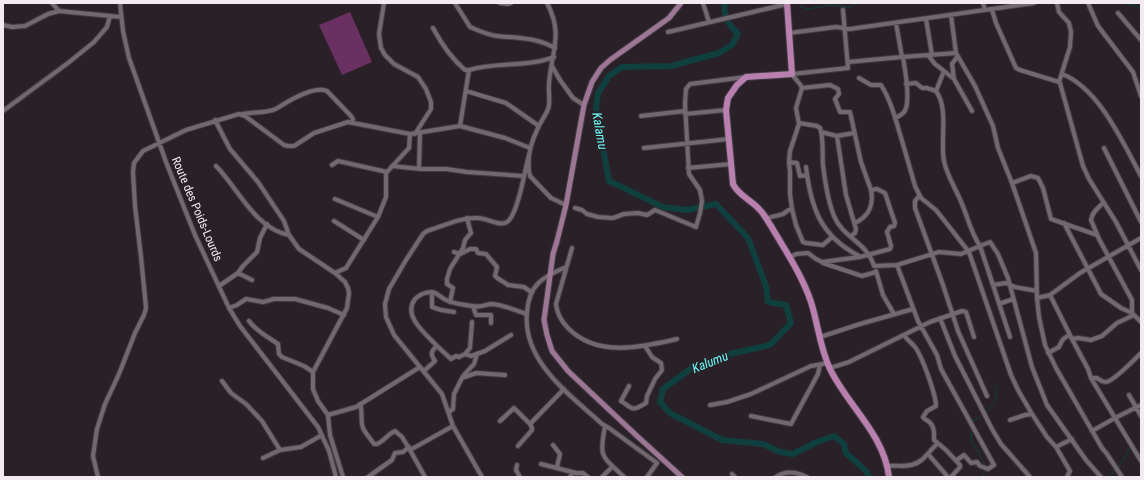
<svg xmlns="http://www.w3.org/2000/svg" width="1144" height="480" viewBox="0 0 1144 480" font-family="'Roboto Condensed',sans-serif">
<rect width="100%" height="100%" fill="#2a2128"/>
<!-- green -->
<path fill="#693061" d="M350,12L372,62L342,75L319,25Z"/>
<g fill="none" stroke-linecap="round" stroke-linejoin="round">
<!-- stream -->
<path stroke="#0f3f3f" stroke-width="1" d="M798,3L802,7L808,9L830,5L849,7L857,3
M1125,3L1141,8
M985,413C995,404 999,398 996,385
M973,423V421L982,415
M973,431L971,432L972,442L986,466
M1118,466L1122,463L1130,447
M983,477L985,469
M1110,477L1115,470"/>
<!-- river -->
<path stroke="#0f3f3f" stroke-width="6" d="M725,3C724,9 725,19 729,23C731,27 735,30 738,34L732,45L719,53L671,66L622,67L609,76L598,93L596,109L609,181L663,207L687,210L716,204L748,238L766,286L768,302L786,305L791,323L770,345L721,356L693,367L663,389L660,402L670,413L722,440L763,444L780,452L793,454L817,442L834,436L844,444L846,453L866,471L869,477"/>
<!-- minor casing -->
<g stroke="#433c42" stroke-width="6">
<path id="minor" d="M52,3L59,11
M120,3L123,31L129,58L166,162L195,235L229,308L240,326L318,427L329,451L336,477
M384,3L379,34L381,48L385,55L394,64L418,77L426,89L431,102V109L415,134
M455,3L470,27C479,31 488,35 497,36C518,38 535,37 555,48
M500,3L508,4L511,3
M547,3C564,35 551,52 549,84C548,92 551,102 548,109C546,115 541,121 538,128C531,142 526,160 530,176L551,198L566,205
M703,3L709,22
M983,3L985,10
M1057,3L1059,12L1069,23L1071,32L1070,47L1059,82
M1088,3L1098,26L1133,72L1141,96
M992,10L996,23L1016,68L1020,70L1059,82L1060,83L1083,166L1089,179L1116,222L1141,270
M1118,13L1141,40
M951,15L956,53L975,86L993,126L998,148L1012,183L1036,253L1037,298L1039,317L1045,345L1056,368L1102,448L1107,454L1122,477
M926,19L932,55
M896,23L902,57
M3,25L12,27L25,26L48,14L59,11L121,17
M433,28C441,43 452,59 465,70H469
M668,32L787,4
M789,33L836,27L850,29L1034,3
M928,55L935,64L944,71L936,91C949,109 940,140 944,161C947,176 956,189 962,204C968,218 971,233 980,246L990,242L998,254L1008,278L1032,367L1047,405L1086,460L1101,477
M848,62L902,57L956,53
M552,66L560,80L573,98L584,105
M944,71L954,79L972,111
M1062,74C1099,88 1123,143 1141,176
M859,78L871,85H881C890,99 895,117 900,134C905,151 910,168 915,186L921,198L936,210L969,252L1011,375L1018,390L1032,414L1047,437L1056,447L1072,439
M954,79L952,64L957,57
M906,84L916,83L922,88H927L936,91
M466,91L506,103L539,126
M3,111L68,63L94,42L107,27L110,16
M243,114C253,112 263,113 273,110C277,109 280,106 284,104C294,98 315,86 327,91L351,116L353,119L352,122
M685,114L726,110
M641,116L685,111
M895,118C900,116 905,113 906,108C910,96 905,69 903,57
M215,120L230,149L258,182L284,221L289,235L299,249L335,273L345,282L348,288L349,293L347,308L313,372V389L318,401L328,415L330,435L343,477
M799,123L817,126L820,128C824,139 822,153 823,165C825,182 828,201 834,216C843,238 867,242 874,266L897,265L939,252L961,254L980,246L993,285L1006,283L1015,287L1037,291
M460,126L505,138L530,148
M821,132L837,136L854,133
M410,134L460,126L469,70C497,61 526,68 554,57
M837,136L846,195L856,229L855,233L851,236
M644,148L729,139
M1104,148L1141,222
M789,162L797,163L800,176L807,175
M332,165L338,161L387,172
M216,166C238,188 255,229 289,235
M392,166L421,169H446L467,172L523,176
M806,167C811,209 821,236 859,256
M688,168L731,164
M419,169L420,133
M1012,183L1031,176L1038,178L1043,188L1051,219L1097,235
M919,196L915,201V208L943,285L958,331L987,396
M335,199L378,217
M1103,203C1098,208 1092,212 1091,220L1099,239L1132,300V313
M575,208L582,210L587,214L598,217L613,218L624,214L638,213L647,215L655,210L696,227L700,213L702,201L700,190L689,174L685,104L686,89L690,84L746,77
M766,219C771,216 779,216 783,214C786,212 787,210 792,209
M334,221L364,240
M855,223C869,216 874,206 871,190
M1064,223L1101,294L1121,308L1132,313L1141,322
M832,237L823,245L806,243L803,242L796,225L792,209L790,194V172L789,162L790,151L799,124L796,108L802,88C800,82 795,80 792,74L848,68L843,10
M572,248L556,304C557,314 562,322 568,328C597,358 642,347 677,339
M454,252L460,254L470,249H476L478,253L486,254L497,267L495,276C498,279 504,282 508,285L524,287L531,292
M789,258L796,254L808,253L816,259L822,262L860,257L890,249L891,246L887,232L890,227L894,226L895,223L885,193L877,189L871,190L861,162L850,112H840L835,99L839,94L838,89L830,85L802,88
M823,263L862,276L876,272
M897,265L918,321L937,355L941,369L994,465L988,469L980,466L977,462L971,463L964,455L957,460
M566,267C543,277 529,284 527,312C522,361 569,394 602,424L609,428L657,463L647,477
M876,271L883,295L894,314
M238,273L243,266L257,252L260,238L267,224
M993,285L1010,337
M219,286L238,273L252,280
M432,292V307L441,310L454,312
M1050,295L1070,335
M1037,298L1050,295L1080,273L1141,238
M450,302L453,288L447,284V279L450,269L463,248L465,240L471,233L467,218
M999,304L1013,299
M473,306C481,308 485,304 492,304C504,305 515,310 526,314
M229,308L237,305L246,299L263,302L274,299H295L328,308L344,315
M940,318L955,356L992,429L1001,444L1030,477
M249,321C256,331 268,337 278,344L279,354L282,357L304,366L313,372
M904,335C907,340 911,342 915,347C922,356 936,395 936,406L927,411L923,417C924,419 926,420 928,421C935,426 934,433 934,440L946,450L960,465V467L951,477
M820,337L860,324L913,309
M1072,339L1088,369L1091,378L1115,418L1141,405
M437,346L451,359L456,356L459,357L465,354L471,356L485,351L511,335
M1048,353L1059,347C1062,340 1063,338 1070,335L1072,339L1078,338L1091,340L1102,336L1117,323L1134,315
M465,354L470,348L472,322
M830,368L849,362L930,322L962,311L966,312L974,337
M424,371L435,361C430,354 431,351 437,346C426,334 402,316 415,299C419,295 426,292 432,292C438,293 441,298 446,300C454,304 464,305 473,306L476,315H491V323
M463,376L474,364L477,354
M1091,378H1097C1100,380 1102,382 1106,382C1114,381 1134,360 1141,353
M222,381L231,393L246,404L262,421L280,450
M629,386L621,401C634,409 631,412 646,403L647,396L655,379L662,370L661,363L652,357L645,346
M1129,395L1141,416
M360,404C363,412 360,420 363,428C365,433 371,439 374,444H377C384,441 388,434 395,431L402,437L410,450
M710,405L727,402L751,394L811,366L828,363
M449,414V412L453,409L454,394L462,378L476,373L505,375
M328,415L356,407L420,367
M751,416L791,424L818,374L820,365
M1010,420L1025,415L1032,414
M500,421L514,408L530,424
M605,426C599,458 601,455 624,477
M1092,431L1115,418L1141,461
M553,445L560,454L557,467
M518,446L532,430V428L530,424L564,389
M1056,447L1070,471L1067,477
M928,454L948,477
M263,458L280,450L301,447L322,435
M541,464L576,473H583L588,477
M517,465L516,470L520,477
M888,466C895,465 903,467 911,465C923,463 929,451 937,444
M732,474L735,477
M98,477L93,456L97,429L105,404L119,374L135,333L144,315L146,308L141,257L135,206L133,172L134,163L143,151L186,130L239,114L245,116L284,145L288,146H294L314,133L348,122L410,134L409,148L386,173V197L378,217L346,268L335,273
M368,477L392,460L395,453L403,452L409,447
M425,477L410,450L453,426
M482,477L453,426L442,394L394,335L386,317L385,304L389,289L406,260L423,234L427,231C443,226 461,217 478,218C487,218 499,227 507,222C518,215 525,169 529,155
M570,477L573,472
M602,477L612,467
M776,477C786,470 797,472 807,477"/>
</g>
<!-- major casing -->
<g stroke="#433c42" stroke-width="7">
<path id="major" d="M681,3L669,18L610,60L601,68L592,82L584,105L566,205L557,241L553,254L544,320L547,335L552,351L568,371L637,436L682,477"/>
</g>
<!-- highway casing -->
<g stroke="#433c42" stroke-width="8">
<path id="highway" d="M787,3L792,74L746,77L737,85L728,98L726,110L733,184C738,195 751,200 759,209C764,214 767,220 771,226C785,250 802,275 811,302C818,324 820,348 830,369C848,406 884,434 889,477"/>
</g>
<!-- minor -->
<use href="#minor" stroke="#726870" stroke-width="4"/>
<!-- major -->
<use href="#major" stroke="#9d7696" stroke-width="5"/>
<!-- highway -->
<use href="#highway" stroke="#b97faf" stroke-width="6"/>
</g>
<g text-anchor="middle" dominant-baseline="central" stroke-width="4" stroke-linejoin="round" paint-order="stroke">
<!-- street labels -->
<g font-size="12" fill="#f2ecf1" stroke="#2a2128">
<text transform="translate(197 209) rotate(67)">Route des Poids-Lourds</text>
</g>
<!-- water labels -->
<g font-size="13" font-style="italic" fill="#68f9f9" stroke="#2a2128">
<text transform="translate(600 131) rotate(80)">Kalamu</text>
<text transform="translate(710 362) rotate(-22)">Kalumu</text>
</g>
</g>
<!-- border -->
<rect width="1144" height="480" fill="none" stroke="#f2ecf1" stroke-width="8"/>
</svg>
